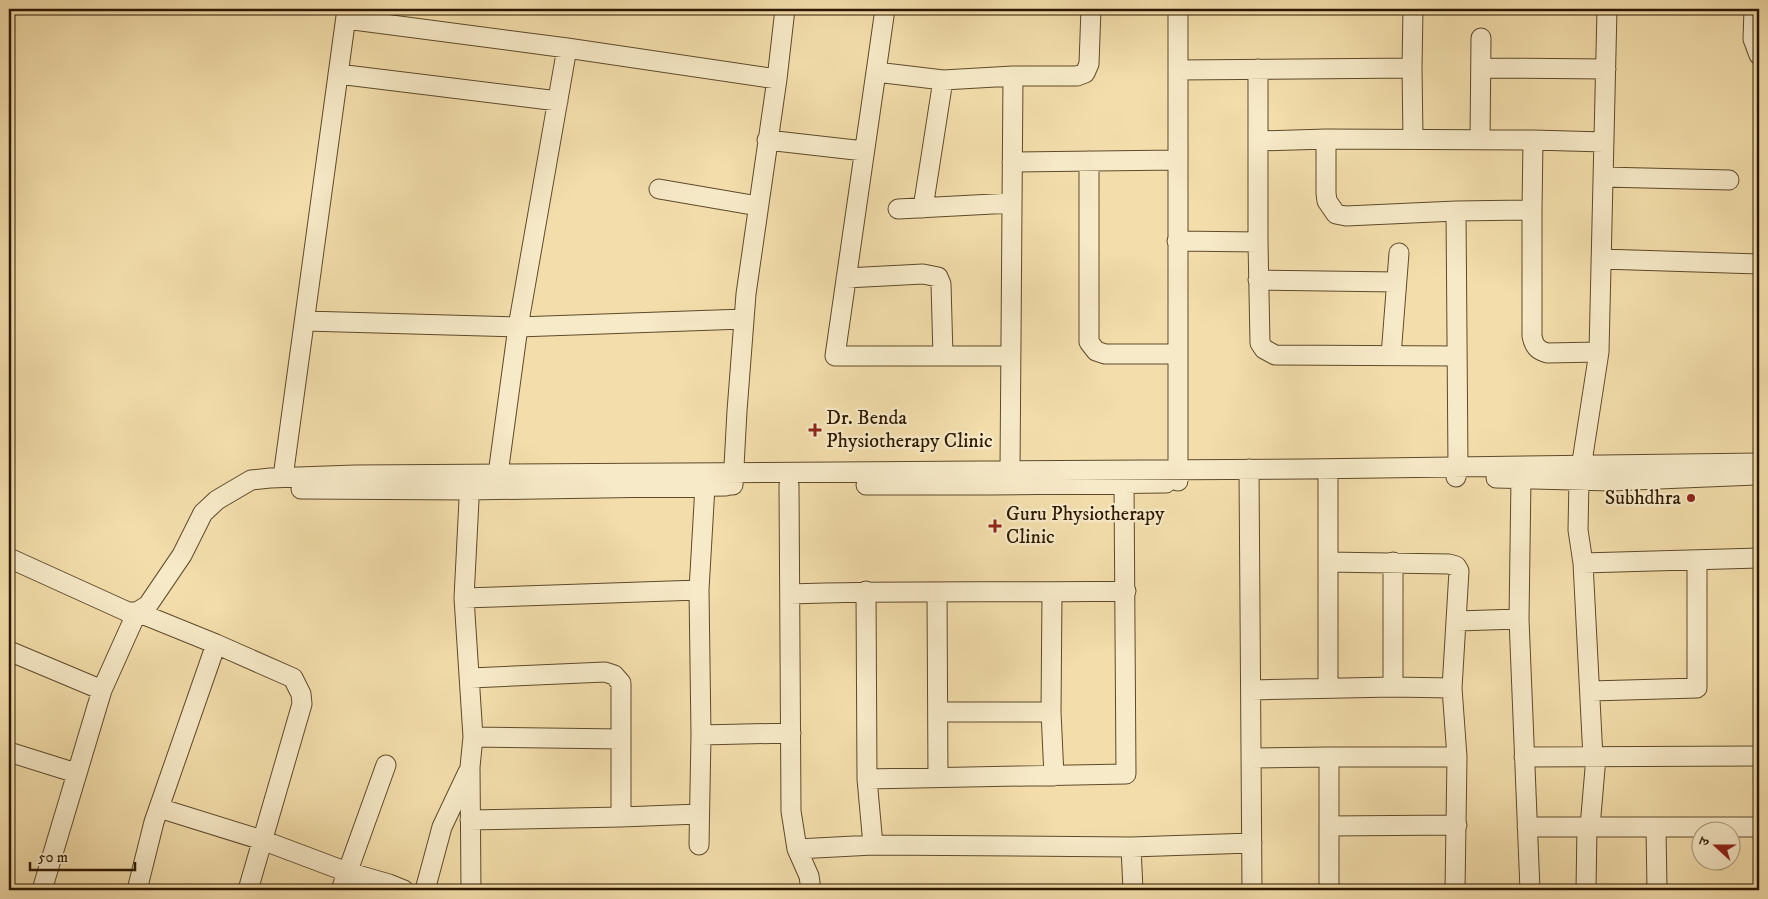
<svg xmlns="http://www.w3.org/2000/svg" width="1768" height="899" viewBox="0 0 1768 899" font-family="'IM FELL DW Pica','Noto Serif Devanagari',serif">
<rect width="100%" height="100%" fill="#f3deab"/>
<filter id="stains"><feTurbulence type="fractalNoise" baseFrequency=".004" numOctaves="4"/><feColorMatrix values="0 0 0 0 .2 0 0 0 0 .09 0 0 0 0 .02 0 0 0 .5 -.17"/></filter>
<radialGradient id="worn" r=".72"><stop offset=".6" stop-color="#630" stop-opacity="0"/><stop offset="1" stop-color="#630" stop-opacity=".3"/></radialGradient>
<g fill="none" stroke-linecap="round" stroke-linejoin="round">
<!-- minor casing -->
<g stroke="#5e4a2b" stroke-width="21">
<path id="minor" d="M885,9L876,72L943,80L1013,76L1010,471
M1607,9L1599,352L1579,481L1578,530L1583,563L1759,558
M1754,9L1753,39L1759,55
M346,19L567,48
M1412,68L1413,139
M1481,68L1606,69
M1258,69V242L1260,343L1264,349L1275,355L1457,356
M1178,70L1412,68L1413,9
M876,72L835,356H1010
M338,74L558,101
M1013,76H1077L1085,73L1089,64L1091,9
M1326,139L1533,140L1532,210L1456,211
M767,140L864,151
M1480,140L1481,38
M1533,140L1604,142
M1258,141L1326,139V193L1327,201L1336,214L1346,216L1456,211L1458,466L1456,477
M1089,161V342L1096,351L1105,354H1177
M1012,162L1177,160
M1603,177L1729,180
M659,189L758,206
M923,208L943,80
M898,209L1012,203
M1532,210V336C1534,346 1537,350 1547,353L1599,352
M1177,241L1258,242
M1601,259L1759,264
M846,278L923,274L938,277L941,284L943,356
M1258,280L1396,282
M305,321L518,327L744,319
M1391,356L1399,253
M1249,469L1252,890
M498,474L518,327L567,48L777,79
M283,477L347,9
M1496,478L1610,481L1756,475
M1521,478L1519,619L1530,890
M470,480L464,598L473,737L470,767L471,890
M1178,481V9
M733,485L737,411L746,294L777,79L785,9
M789,485L791,811L797,849L873,845L1131,847L1252,843
M866,485H991L1166,483
M301,489L469,490L726,486
M9,558L128,612H137L148,605L182,555L203,513L217,500L251,480L270,478L355,475L1306,469L1759,463
M1328,562L1449,564L1456,566L1459,571L1452,688
M1583,563L1593,758
M866,591L867,779L873,845
M937,593L938,777
M790,594C902,590 1014,593 1126,591
M464,598L699,590
M1457,621L1519,619
M9,651L102,690
M471,678L605,672L614,675L621,683V817L699,814
M1393,687V562
M1328,688V479
M1251,690L1393,687L1452,688L1457,757
M1591,691L1697,688V560
M938,712H1051L1054,776
M1051,712L1052,593
M701,735L791,733
M473,737L621,739
M9,752L76,773
M1329,757H1457L1455,890
M1524,757L1759,756
M1251,758L1329,757V890
M867,779L1126,774L1124,483
M159,808L262,840L347,872L389,884L404,890
M470,820L621,817
M1329,826L1457,825
M1527,827H1759
M1590,827L1596,757
M1656,828L1657,890
M699,845L701,735L699,590L705,486
M1131,847L1133,890
M797,849L809,876L811,890
M42,890L102,690L137,612L216,644L293,678L301,694L302,704L248,890
M137,890L154,822L216,644
M341,890L386,765
M425,890L442,827L468,772
M1586,890L1587,827"/>
</g>
<!-- minor -->
<use href="#minor" stroke="#f7eac8" stroke-width="19"/>
</g>
<!-- markers -->
<g fill="#8f2418" stroke="#f7eac8" stroke-width="2">
<path d="M812.5 422.5h5v5h5v5h-5v5h-5v-5h-5v-5h5z"/>
<circle cx="1691" cy="498" r="5"/>
<path d="M992.5 518.5h5v5h5v5h-5v5h-5v-5h-5v-5h5z"/>
</g>
<g text-anchor="middle" dominant-baseline="central" stroke-width="4.5" stroke-linejoin="round" paint-order="stroke">
<!-- poi labels -->
<g font-size="20" fill="#2d1800" stroke="#f7eac8" text-anchor="start">
<text x="826" y="418">Dr. Benda<tspan x="826" dy="23">Physiotherapy Clinic</tspan></text>
<text x="1681" y="498" text-anchor="end">Subhdhra</text>
<text x="1006" y="514">Guru Physiotherapy<tspan x="1006" dy="23">Clinic</tspan></text>
</g>
</g>
<!-- margin -->
<rect width="1768" height="899" fill="none" stroke="#f3deab" stroke-width="30"/>
<rect x="10" y="10" width="1748" height="879" fill="none" stroke="#2d1800" stroke-width="2.5"/>
<rect x="15" y="15" width="1738" height="869" fill="none" stroke="#2d1800"/>
<!-- north arrow -->
<g transform="translate(1716 846) rotate(291)"><circle r="24" fill="#f7eac8" stroke="#a69678"/>
<path d="M0-4L9 19L0 12L-9 19Z" fill="#8f2418"/>
<text y="-8" font-size="14" font-weight="bold" text-anchor="middle" fill="#2d1800">उ</text>
</g>
<!-- scale -->
<path d="M30 862v8h105v-8" fill="none" stroke="#2d1800" stroke-width="2.5"/>
<text x="38" y="862" font-size="15" fill="#2d1800" stroke="#f7eac8" stroke-width="4" paint-order="stroke">50 m</text>
<rect width="100%" height="100%" filter="url(#stains)"/>
<rect width="100%" height="100%" fill="url(#worn)"/>
</svg>
